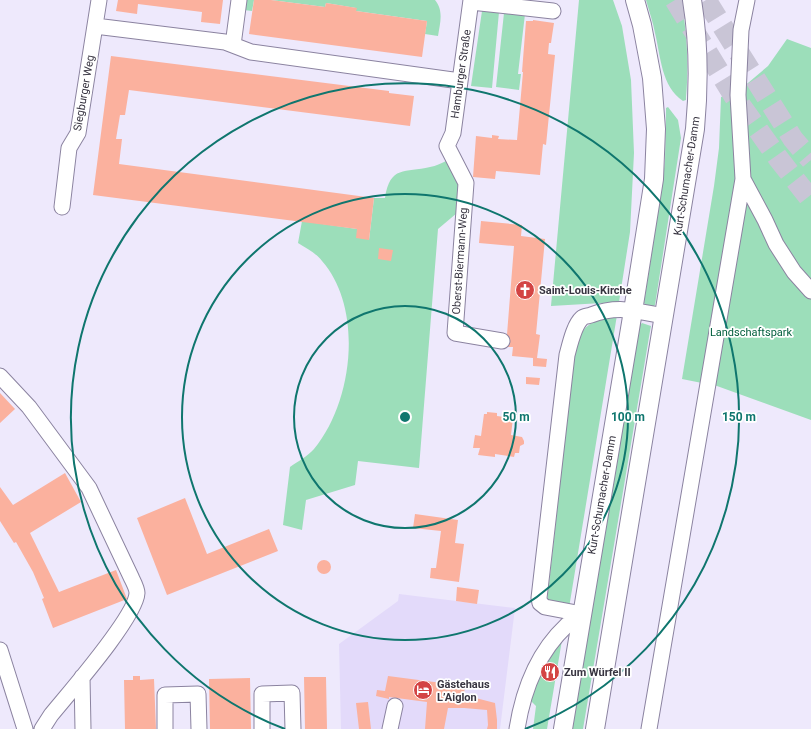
<svg xmlns="http://www.w3.org/2000/svg" width="811" height="729" viewBox="0 0 811 729" font-family="Roboto,sans-serif">
<rect width="100%" height="100%" fill="#eee9fc"/>
<!-- built -->
<path fill="#e3dafa" d="M399,594L515,608L500,729H341L339,644L398,601Z"/>
<!-- green -->
<path fill="#9cdeba" d="M245,0H254L252,11L244,10Z
M271,0H435C444,11 440,23 438,36L425,34L427,21L356,11V8L326,3L325,7Z
M579,0H613L622,26L631,80L634,153L630,232L619,302L551,306Z
M646,0H681C687,31 689,65 686,97V100L683,101C661,86 661,57 655,33C653,22 649,11 646,0Z
M482,11L499,12L492,88L471,86Z
M504,13L525,14L518,74H521L519,90L496,87Z
M787,39L811,48V420L717,386L682,379L714,186L719,148L721,97L742,88L768,66Z
M668,107L678,120L681,138L655,305L653,307L647,306L644,303L662,187L665,160L666,111V108Z
M448,160L460,176L457,213L438,229L419,468L358,461L355,485L306,500L302,530L283,525L290,467C297,462 308,456 314,449C353,402 364,309 322,261C316,253 306,248 298,243L302,221L357,229L369,240L374,198H385C390,165 405,173 430,167C436,166 442,163 448,160Z
M617,315L569,608L547,602L575,347C585,321 592,322 617,315Z
M642,323L651,326L650,331L583,729H571L640,325Z
M562,640L547,729H533L536,706L527,697L545,663Z"/>
<!-- building -->
<path fill="#fbb19e" d="M118,0H223L220,24L201,22L202,12L138,4L137,14L116,11Z
M254,0H271L325,7L326,3L357,8L356,11L427,21L422,57L249,34Z
M533,20L554,23L552,36L551,43H549L548,54L555,55L546,145L543,144L540,175L496,171L495,179L473,177L476,136L492,138V135L499,136L498,139L517,140L523,72H522L526,21H533Z
M111,56L389,91V93L414,96L410,126L129,90L125,115H120L116,139H122L119,164L374,198L369,240L356,238L357,229L93,195Z
M481,221L522,225L521,236L545,239L536,334L540,335L537,358L547,359L546,367L533,366V358L512,356L513,347H506L514,246L479,243Z
M379,248L393,250L391,261L378,259Z
M526,377L540,378L539,385L526,384Z
M0,393L15,409L0,423Z
M487,412L497,413V416L513,418L511,435L522,437L524,441V444L520,446L519,453H515L514,457L495,454V457L478,455L480,448H473L475,435L481,436L484,414H487Z
M65,473L81,502L30,533L59,592L116,570L127,599L53,628L42,599L44,598L33,572L16,542L14,543L0,521V487L13,505Z
M185,498L207,554L269,529L278,551L167,595L137,518Z
M415,514L458,520L455,543L464,544L459,582L430,578L431,568H436L441,531L413,528Z
M317 567a7 7 0 1 1 14 0a7 7 0 1 1-14 0Z
M457,587L479,590L477,604L456,601Z
M133,676H140V680L154,679L156,729H125L124,680H133Z
M388,676L465,686L464,695L495,703L497,720V729H487L488,725L487,710L464,708H448L444,729H425L427,702L389,697V699L376,696L377,690L385,691Z
M304,677H326L327,729H305Z
M250,678L251,729H210L209,679Z
M368,702L371,729H359L356,703Z"/>
<g fill="none" stroke-linecap="round" stroke-linejoin="round">
<!-- highway-tunnel -->
<path stroke="#c9c5d6" stroke-width="21" stroke-dasharray="21 10" stroke-linecap="butt" d="M675,0L734,96L778,158L811,200
M706,0L793,139L811,160"/>
<!-- minor casing -->
<g stroke="#8b83a0" stroke-width="17">
<path id="minor" d="M471,0L453,133L447,146L466,183L455,333L502,341
M471,2L553,11
M95,26L225,42L251,52L460,81
M233,45L239,0
M743,179L765,220L776,244L794,272L811,291
M62,207L69,148L78,133L99,0
M0,376L29,407L89,488L132,579C134,583 137,589 137,593C136,617 68,694 51,715L42,729
M582,614L545,607L540,603L539,598L567,355C570,344 574,325 582,318C584,316 589,316 591,315C618,305 637,311 664,316
M0,650L25,729
M82,677L83,729
M165,729V695L198,694L199,729
M262,729V694L292,693L293,729
M390,729L395,706
M517,729C523,691 538,652 567,625C571,621 577,617 582,614
M649,729L743,179L738,95L741,30L747,0"/>
</g>
<!-- major casing -->
<g stroke="#8b83a0" stroke-width="20">
<path id="major" d="M563,729L633,311L654,179L656,129L652,78L642,25L635,0
M595,729L695,129C699,86 699,43 692,0"/>
</g>
<!-- minor -->
<use href="#minor" stroke="#fff" stroke-width="15"/>
<!-- major -->
<use href="#major" stroke="#fff" stroke-width="18"/>
</g>
<!-- distance rings -->
<g fill="none" stroke="#0f766e" stroke-width="2">
<circle cx="405" cy="417" r="111"/>
<circle cx="405" cy="417" r="223"/>
<path d="M285 729A334 334 0 1 1 525 729"/>
</g>
<!-- icons -->
<defs>
<g id="church-disc" transform="scale(1)"><circle r="9.5" fill="#d34444" stroke="#fff"/><path d="M-1.2-6h2.4v3.5h3.3v2.4h-3.3V6h-2.4V-.1h-3.3v-2.4h3.3Z" fill="#fff"/></g>
<g id="restaurant-disc" transform="scale(1)"><circle r="9.5" fill="#d34444" stroke="#fff"/><path d="M-5-6h1v4h1v-4h1v4h1v-4h1v5L-1.5 .5V6h-2V.5L-5-1ZM5-6V6H3V1.5H1.5Q1.5-4 5-6Z" fill="#fff"/></g>
<g id="hotel-disc" transform="scale(1)"><circle r="9.5" fill="#d34444" stroke="#fff"/><path d="M-6-4.5h1.5V1H6V5H4.5V3h-9V5H-6ZM-4 0a1.8 1.8 0 1 1 3.6 0ZM.5 0V-2.5h3Q6-2.5 6 0Z" fill="#fff"/></g>
</defs>
<g fill-rule="evenodd">
<use href="#church-disc" x="525" y="290"/>
<use href="#restaurant-disc" x="550" y="672"/>
<use href="#hotel-disc" x="423" y="690"/>
</g>
<g text-anchor="middle" dominant-baseline="central" stroke-width="3.5" stroke-linejoin="round" paint-order="stroke">
<!-- street labels -->
<g font-size="11" fill="#373440" stroke="#fff">
<text transform="translate(461 74) rotate(-82)">Hamburger Straße</text>
<text transform="translate(84 93) rotate(-80)">Siegburger Weg</text>
<text transform="translate(687 176) rotate(-81)">Kurt-Schumacher-Damm</text>
<text transform="translate(460 261) rotate(-86)">Oberst-Biermann-Weg</text>
<text transform="translate(602 495) rotate(-80)">Kurt-Schumacher-Damm</text>
</g>
<!-- poi labels -->
<g font-size="11" font-weight="bold" fill="#373440" stroke="#fff" text-anchor="start">
<text x="539" y="290">Saint-Louis-Kirche</text>
<text x="564" y="672">Zum Würfel II</text>
<text x="437" y="684">Gästehaus<tspan x="437" dy="13">L’Aiglon</tspan></text>
</g>
<!-- park labels -->
<g font-size="11" fill="#005e3c" stroke="#fff">
<text x="751" y="332">Landschaftspark</text>
</g>
</g>
<circle cx="405" cy="417" r="6" fill="#0f766e" stroke="#fff" stroke-width="2"/>
<g font-size="12" text-anchor="middle" font-weight="bold" fill="#0f766e" stroke="#fff" stroke-width="3.5" stroke-linejoin="round" paint-order="stroke">
<text x="516" y="421">50 m</text>
<text x="628" y="421">100 m</text>
<text x="739" y="421">150 m</text>
</g>
</svg>
